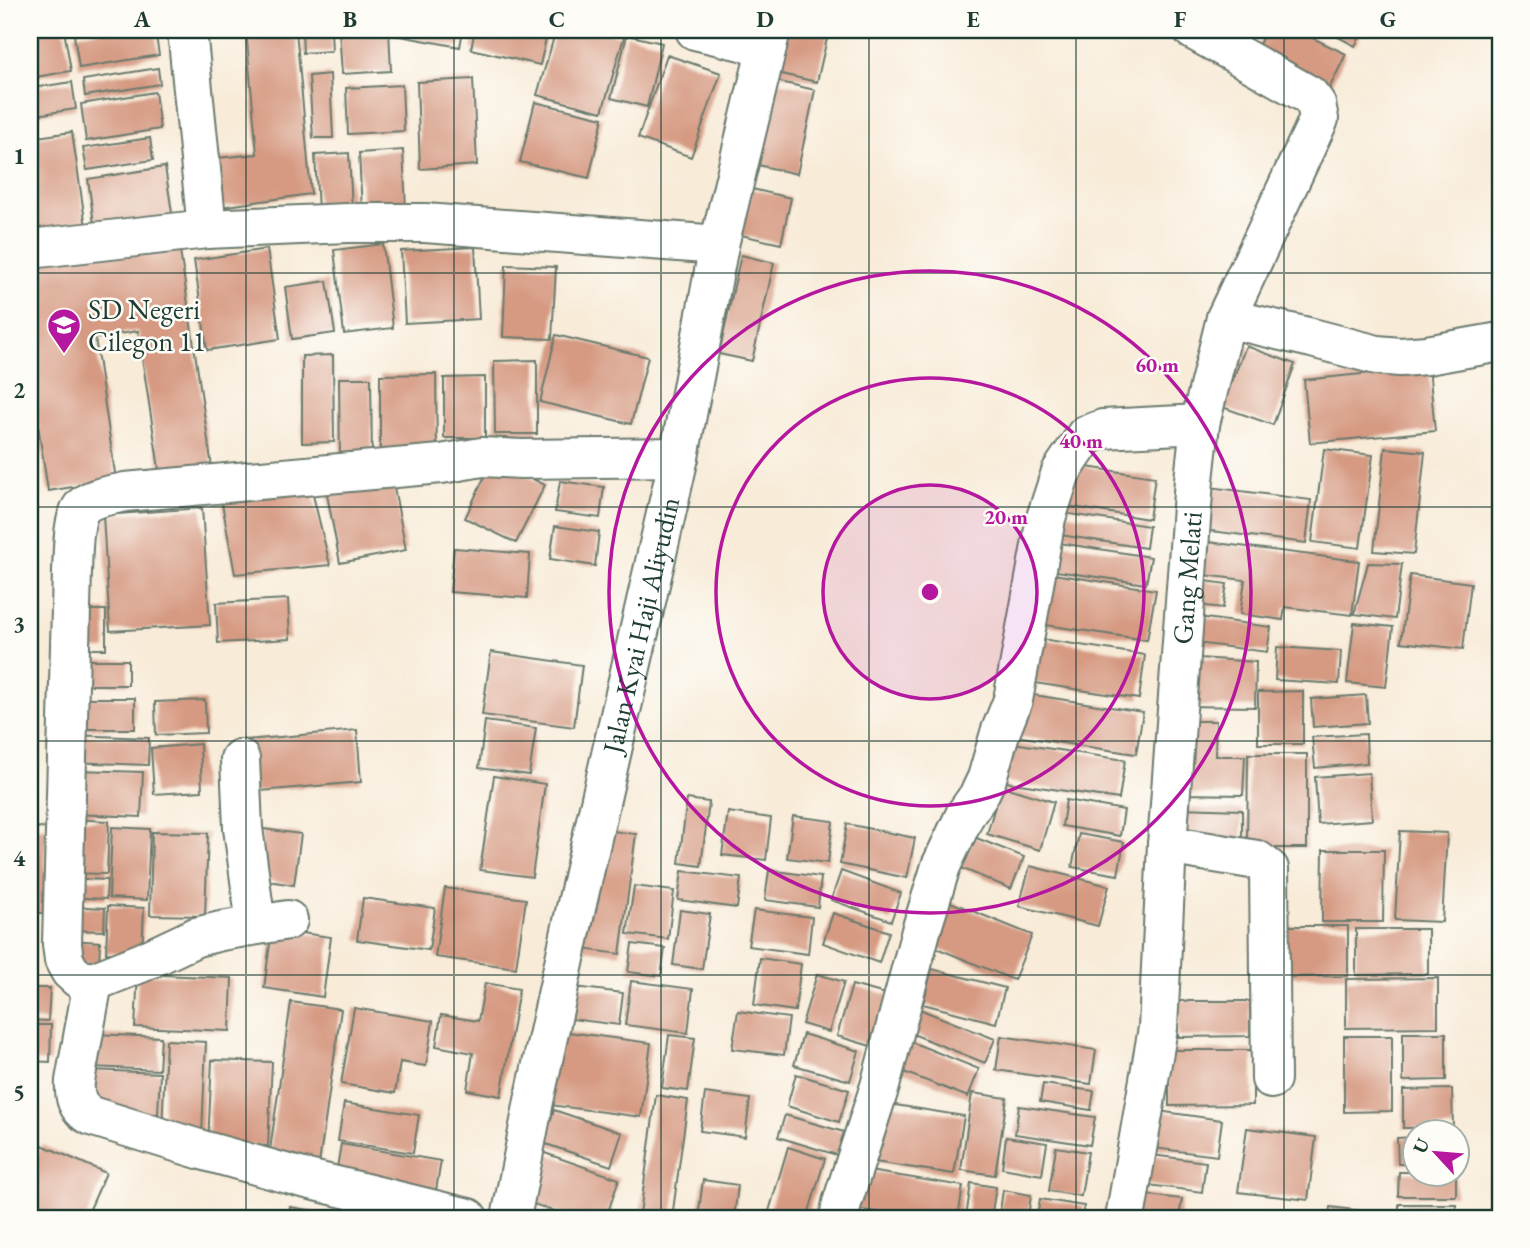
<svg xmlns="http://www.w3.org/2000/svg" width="1530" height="1248" viewBox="0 0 1530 1248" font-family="'EB Garamond',serif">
<rect width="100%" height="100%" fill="#fdfcf7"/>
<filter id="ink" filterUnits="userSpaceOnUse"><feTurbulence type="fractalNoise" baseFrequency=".0143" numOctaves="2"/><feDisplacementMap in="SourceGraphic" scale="14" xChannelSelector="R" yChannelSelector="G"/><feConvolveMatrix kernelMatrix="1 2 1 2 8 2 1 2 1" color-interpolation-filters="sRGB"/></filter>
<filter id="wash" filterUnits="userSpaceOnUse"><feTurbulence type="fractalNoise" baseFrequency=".00686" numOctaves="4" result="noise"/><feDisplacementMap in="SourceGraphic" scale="28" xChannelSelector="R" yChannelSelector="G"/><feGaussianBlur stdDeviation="1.57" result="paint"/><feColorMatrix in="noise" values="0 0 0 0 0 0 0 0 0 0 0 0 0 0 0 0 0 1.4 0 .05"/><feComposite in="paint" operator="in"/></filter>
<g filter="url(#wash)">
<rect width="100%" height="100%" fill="#f8ebd8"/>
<g id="blocks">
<!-- building -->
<path fill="#d69a82" d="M40,30H64L71,71L30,78V31Z
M105,30H155L159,55L79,68L74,35Z
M246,30H296L311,194L213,208L208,159L257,154Z
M302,30H331L332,51L303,53Z
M339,30H389L391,71L342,74Z
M394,30H463L460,47L394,35Z
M475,30H548L540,65L471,49Z
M556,30H599L624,37L602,112L537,95Z
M787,30H829L817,82L777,73Z
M1224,30H1256L1249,43Z
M1266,30H1296L1346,54L1329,89L1255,53Z
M1325,30H1364L1355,46Z
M627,35L662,43L647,107L611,98Z
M667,55L721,73L691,157L638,138Z
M158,68L160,84L85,96L83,80Z
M330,74L333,138H313L309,76Z
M473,79L477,165L420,169L417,82Z
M776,81L815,90L797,174L758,165Z
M72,82L76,109L36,115L32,88Z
M402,85L404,131L348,134L346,88Z
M155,92L160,129L86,141L81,104Z
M535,102L603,118L589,178L520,162Z
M72,132L86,227L40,234L30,169V138Z
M150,138L153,160L87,170L83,148Z
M403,150L406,209L362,211L359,153Z
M349,153L352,209L318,211L315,155Z
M165,167L173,219L95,231L88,179Z
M752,189L791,198L781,244L741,235Z
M178,237L213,474L161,482L138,331L95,338L116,480L48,491L30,373V260Z
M383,244L393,328L344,334L334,250Z
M475,247L479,319L405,323L401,251Z
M267,249L280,339L207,350L194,260Z
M741,255L774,263L752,361L719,354Z
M506,265L556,267L552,339L503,337Z
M327,281L335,333L292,339L285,287Z
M556,335L648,357L631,424L540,402Z
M1246,346L1295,364L1273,425L1222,407Z
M333,355L334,442L302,443V356Z
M537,360V434H495L494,361Z
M1429,367L1435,431L1310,443L1304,380Z
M436,374L437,454H380V375Z
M485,377V438H444V378Z
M339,378H371L372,462H340Z
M1385,448L1425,452L1414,554L1374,551Z
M1324,449L1373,455L1360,548L1312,542Z
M493,459L545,485L516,543L465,518Z
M1066,464L1155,477L1149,519L1060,505Z
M392,477L406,550L340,563L326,489Z
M560,481L604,487L600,518L555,512Z
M1201,486L1311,500L1306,543L1195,529Z
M312,491L330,565L235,574L221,498Z
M202,508L210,625L110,631L103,515Z
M1050,511L1149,526L1146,548L1047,533Z
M555,526L599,532L595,566L550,559Z
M1200,541L1359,561L1352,615L1285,607L1283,620L1240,614L1245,580L1196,574Z
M1053,542L1151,557L1146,584L1049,570Z
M454,548L530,554L527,598L450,592Z
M1368,563L1402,564L1395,619L1354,614Z
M1040,572L1156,590L1147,640L1032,623Z
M1410,575L1471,583L1463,649L1401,642Z
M1192,579L1227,584L1223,608L1189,604Z
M288,599L290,639L218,643L216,603Z
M76,610H106V649H76Z
M1191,616L1271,627L1267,652L1188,642Z
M1354,623L1393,627L1386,687L1347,683Z
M1035,638L1145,655L1139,699L1028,682Z
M1277,647L1341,651L1339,684L1275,680Z
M491,652L582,665L574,727L482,715Z
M1185,657L1256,662L1255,707L1182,706Z
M75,660H128V685H75Z
M1303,691V744H1258V692Z
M1021,693L1143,712L1136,754L1015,736Z
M1366,695L1368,723L1313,727L1311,699Z
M81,698H135V729H81Z
M205,700L206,733L156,735L155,702Z
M30,715L34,716L32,820H30Z
M485,721L536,728L529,775L479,768Z
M1186,721H1216L1215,756H1245L1243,795L1179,794Z
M357,730L361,782L250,792L246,740Z
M1366,734L1367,763L1315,768L1312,737Z
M71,735L149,738L148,765L69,762Z
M999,741L1125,760L1119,799L993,780Z
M200,744L202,791L154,794L151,748Z
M1248,754H1307V848H1247Z
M76,770L143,772L141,817L74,814Z
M1369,773L1372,820L1318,824L1315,777Z
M494,776L545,784L532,877L480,870Z
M1001,786L1054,802L1040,850L987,834Z
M687,799L709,802L701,866L679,863Z
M1066,800L1124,810L1120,836L1062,826Z
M1180,808L1242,810V844L1180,842Z
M728,812L771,818L766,860L722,855Z
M793,816L833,821L828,863L787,858Z
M69,819L109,821L107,874L67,873Z
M847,824L915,838L907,878L840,864Z
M30,827L46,828L45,913H30Z
M112,827L150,829L147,900L109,898Z
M263,829L301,834L294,885L255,879Z
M597,829L636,834L620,954L581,949Z
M1400,831L1447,833L1442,922L1395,920Z
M152,832L208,833L205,916L150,915Z
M1079,834L1124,842L1118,875L1072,867Z
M974,837L1024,857L1011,889L961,868Z
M1323,850H1384L1383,922H1322Z
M1030,866L1109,886L1098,926L1019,906Z
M769,870L821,877L818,907L765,900Z
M682,871L741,878L737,908L678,900Z
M841,871L901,893L891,921L831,900Z
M66,878L107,880L106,899L65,897Z
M634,886L674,891L668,939L627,934Z
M445,888L526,899L516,968L435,957Z
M363,898L435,908L429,950L357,940Z
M948,901L1032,935L1014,980L929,945Z
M67,906L105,908L104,931L65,930Z
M108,906L144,908L142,955L106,953Z
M680,910L710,914L702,969L673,965Z
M754,910L812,917L808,954L748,946Z
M833,913L889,932L879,963L823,943Z
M1278,926H1348V976L1278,977Z
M272,929L331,937L323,997L264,988Z
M1356,929H1428V974L1356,975Z
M67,940L100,942L99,964L66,963Z
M632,944L665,948L661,976L628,972Z
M760,958L801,964L795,1011L754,1005Z
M932,969L1005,988L996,1023L923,1004Z
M138,974L232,978L230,1031L135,1027Z
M817,974L844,982L829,1032L802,1024Z
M1438,978V1027L1346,1028V979Z
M631,981L693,989L688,1033L625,1025Z
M485,983L519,989L501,1096L467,1090L473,1053L436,1046L441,1015L478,1021Z
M852,985L889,995L874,1047L837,1036Z
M575,987L623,993L619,1025L571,1019Z
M30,988H50L48,1021L30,1020Z
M1177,1001H1250V1036L1178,1037Z
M291,1002L341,1009L318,1171L268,1164Z
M909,1005L995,1039L985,1063L900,1029Z
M354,1008L433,1021L426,1066L400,1062L395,1093L341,1084Z
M738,1011L789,1018L784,1055L732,1049Z
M30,1025H51L50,1062L30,1061Z
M553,1030L651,1043L641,1117L542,1104Z
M1403,1033H1446V1080L1403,1081Z
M93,1034L161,1037L159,1070L92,1067Z
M803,1034L859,1051L850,1081L794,1065Z
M669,1035L695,1038L688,1091L662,1088Z
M1001,1036L1096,1050L1091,1084L996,1070Z
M1344,1036H1392V1111L1344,1112Z
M899,1037L979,1069L968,1097L888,1066Z
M166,1040L206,1042L202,1134L162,1132Z
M1169,1050H1253V1105L1169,1106Z
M212,1060L272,1062L268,1146L208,1143Z
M90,1070L160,1073L158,1114L88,1112Z
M796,1074L849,1090L839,1122L787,1106Z
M1043,1084L1094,1091L1091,1110L1040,1102Z
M1452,1089L1453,1128H1403V1090Z
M705,1093L750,1099L745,1137L700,1131Z
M972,1093L1007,1098L995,1175L961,1170Z
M656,1095L688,1100L672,1218L640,1214Z
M877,1102L964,1116L954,1174L868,1161Z
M344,1103L419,1115L413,1153L338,1141Z
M1019,1106L1095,1117L1090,1145L1015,1134Z
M554,1110L622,1133L611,1166L543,1143Z
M1158,1111L1222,1120L1217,1156L1153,1148Z
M785,1115L844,1132L837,1155L778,1137Z
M1247,1128L1316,1137L1308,1200L1238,1192Z
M1006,1137L1047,1143L1042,1175L1002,1168Z
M1414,1137V1164H1398L1397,1138Z
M341,1144L441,1161L435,1196L335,1180Z
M42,1145L106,1173L86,1218H30V1173Z
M788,1147L825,1159L807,1218H767Z
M1056,1147L1088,1152L1081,1196L1049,1191Z
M539,1151L619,1179L606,1218H574L522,1200Z
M1144,1154L1206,1162L1202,1192L1140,1184Z
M863,1170L963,1186L958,1218H920L856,1209Z
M1399,1172H1414V1174H1456V1196H1398Z
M703,1180L738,1185L734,1218H698Z
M971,1183L996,1187L991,1218H966Z
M1003,1190L1031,1195L1028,1218H999Z
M1131,1193L1182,1199L1179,1218H1128Z
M1040,1199L1084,1206L1082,1218H1037Z
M1399,1204H1456V1218H1399Z
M290,1207L346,1216L345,1218H288Z
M1330,1207L1379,1213L1378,1218H1329Z"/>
</g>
</g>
<g filter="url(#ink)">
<use href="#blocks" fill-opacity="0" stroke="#6b7a6d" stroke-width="2"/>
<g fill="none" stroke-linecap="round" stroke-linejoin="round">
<!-- minor casing -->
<g stroke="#6b7a6d" stroke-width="42">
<g id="minor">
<path d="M187,30L207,229"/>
<path d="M695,30L767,47"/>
<path d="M30,249L207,229L348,223H425L719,245"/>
<path d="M1226,318L1312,338L1377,355L1400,357L1427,355L1500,342"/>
<path d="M240,759L243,828L256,925"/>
<path d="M1167,845L1257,860L1269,869L1271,1079"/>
<path d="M288,920L221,931L196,937L143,962L93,982L79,979L70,971L64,960L62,944L72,571C73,556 72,516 83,506C92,497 113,495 125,492L441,464L482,457L522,459L679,457"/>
<path d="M93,982L75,1081C74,1096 76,1108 91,1116L202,1150L299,1177L468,1218"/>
<path id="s1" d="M511,1218L534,1101L576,908L679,457L719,245L771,30"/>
<path d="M839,1218L842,1203L880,1086L921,931L941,866L965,815L979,795L987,778L1000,733L1013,700L1046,518L1061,472L1086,435L1103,429L1200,424"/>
<path id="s2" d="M1125,1218L1158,1028L1167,845L1194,480L1200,424L1226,318L1319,119L1316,104L1309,95L1193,30"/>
</g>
</g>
<!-- minor -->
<use href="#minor" stroke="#fff" stroke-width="38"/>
</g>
</g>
<!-- grid -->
<path fill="none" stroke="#1f3d34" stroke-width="2" stroke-opacity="0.55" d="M246,30V1218M454,30V1218M661,30V1218M869,30V1218M1076,30V1218M1284,30V1218M30,273H1500M30,507H1500M30,741H1500M30,975H1500"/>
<!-- distance rings -->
<circle cx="930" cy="592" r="107" fill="#b5179e" fill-opacity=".12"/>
<g fill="none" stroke="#b5179e" stroke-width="3.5">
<circle cx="930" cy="592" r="107"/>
<circle cx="930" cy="592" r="214"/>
<circle cx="930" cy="592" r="321"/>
</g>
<!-- icons -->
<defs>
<g id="school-pin" transform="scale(1.75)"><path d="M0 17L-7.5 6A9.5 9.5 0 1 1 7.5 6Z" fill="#b5179e" stroke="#fdfcf7"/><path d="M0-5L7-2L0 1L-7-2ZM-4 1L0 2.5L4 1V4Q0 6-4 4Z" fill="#fff"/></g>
</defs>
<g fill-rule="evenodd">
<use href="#school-pin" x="64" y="325"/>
</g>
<g text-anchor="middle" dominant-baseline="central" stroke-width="5" stroke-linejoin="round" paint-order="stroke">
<!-- poi labels -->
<g font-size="28" fill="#1f3d34" stroke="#fdfcf7" text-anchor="start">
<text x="88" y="309">SD Negeri<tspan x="88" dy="32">Cilegon 11</tspan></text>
</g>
<!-- street labels -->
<g font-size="28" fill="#1f3d34" stroke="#fdfcf7">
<text stroke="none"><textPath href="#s2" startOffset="644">Gang Melati</textPath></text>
<text stroke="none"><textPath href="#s1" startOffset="607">Jalan Kyai Haji Aliyudin</textPath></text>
</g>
</g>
<circle cx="930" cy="592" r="10" fill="#b5179e" stroke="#fdfcf7" stroke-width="3.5"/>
<g font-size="21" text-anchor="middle" font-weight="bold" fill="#b5179e" stroke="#fdfcf7" stroke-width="5" stroke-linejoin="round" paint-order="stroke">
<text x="1157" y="372">60 m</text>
<text x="1081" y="448">40 m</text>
<text x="1006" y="524">20 m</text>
</g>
<!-- margin -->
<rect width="1530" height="1248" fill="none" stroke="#fdfcf7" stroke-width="77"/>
<!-- north arrow -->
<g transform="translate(1436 1153) rotate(296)"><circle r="33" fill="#fdfcf7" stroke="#a4b0a9" stroke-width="2"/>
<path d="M0-5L12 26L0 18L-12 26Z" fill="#b5179e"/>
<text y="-10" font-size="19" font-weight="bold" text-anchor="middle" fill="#1f3d34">U</text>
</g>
<rect x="38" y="38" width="1454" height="1172" fill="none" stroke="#1f3d34" stroke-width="2.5"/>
<g font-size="23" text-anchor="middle" font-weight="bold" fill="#1f3d34">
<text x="142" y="27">A</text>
<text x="350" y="27">B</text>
<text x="557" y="27">C</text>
<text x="765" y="27">D</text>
<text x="973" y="27">E</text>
<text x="1180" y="27">F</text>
<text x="1388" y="27">G</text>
<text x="19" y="164">1</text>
<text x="19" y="398">2</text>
<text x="19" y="632">3</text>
<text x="19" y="866">4</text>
<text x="19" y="1100">5</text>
</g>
</svg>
